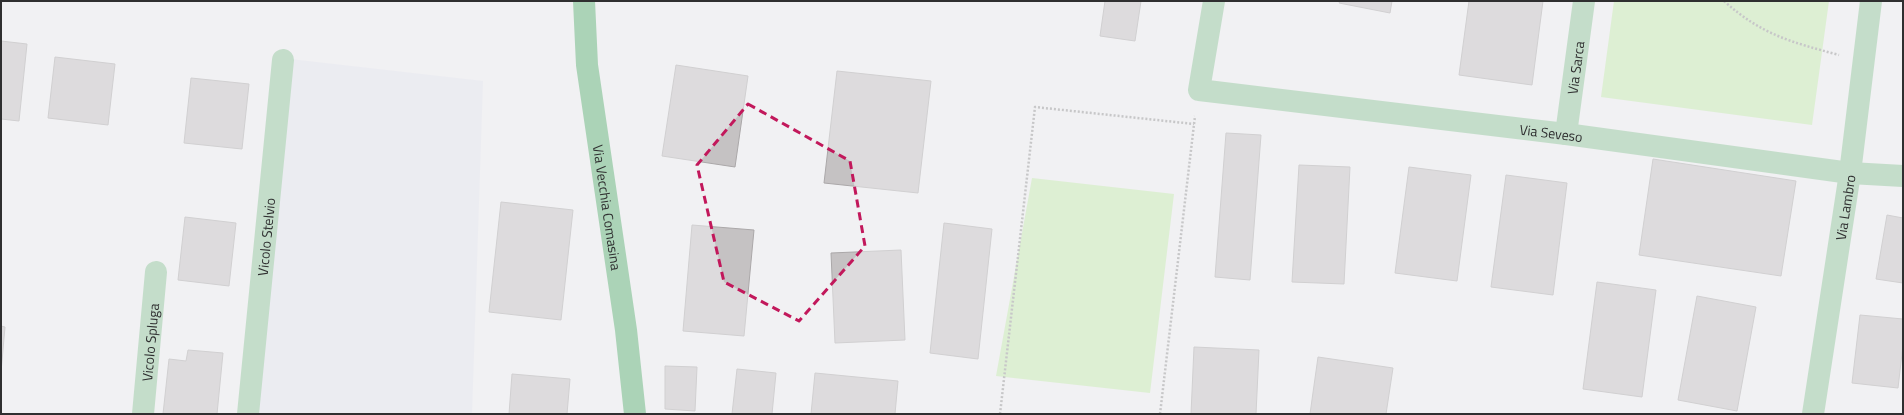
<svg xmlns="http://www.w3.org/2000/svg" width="1904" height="415" viewBox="0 0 1904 415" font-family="'Titillium Web',sans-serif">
<rect width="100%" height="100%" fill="#f1f1f3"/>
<!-- built -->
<path fill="#e5e6f0" d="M290,59L483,81L472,414H256Z"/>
<!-- green -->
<path fill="#c6edae" d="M1614,1H1829L1812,125L1601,97Z
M1032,178L1174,194L1150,393L996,376Z"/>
<!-- building -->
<path fill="#c5c2c3" stroke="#aba8a9" d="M1105,1H1141L1135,41L1100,36Z
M1340,1H1392L1390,13L1339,3Z
M1469,1H1543L1532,85L1459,75Z
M1,41L27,44L19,121L1,119Z
M55,57L115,64L108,125L48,118Z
M676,65L748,76L735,167L662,156Z
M837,71L931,81L918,193L824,183Z
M191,78L249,84L242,149L184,143Z
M1226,133L1261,135L1250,280L1215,277Z
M1653,159L1796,181L1781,276L1639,255Z
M1299,165L1350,167L1344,284L1292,282Z
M1409,167L1471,175L1457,281L1395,273Z
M1506,175L1567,183L1553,295L1491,287Z
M501,202L573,210L561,320L489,312Z
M1887,215L1903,218V283L1876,279Z
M185,217L236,223L229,286L178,280Z
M944,223L992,229L978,359L930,353Z
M692,225L754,230L744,336L683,331Z
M901,250L905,340L835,343L831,253Z
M1597,282L1656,290L1642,397L1583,389Z
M1697,296L1756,307L1737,411L1678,400Z
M1860,315L1903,319V345L1898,388L1852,383Z
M1,326L5,327L1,372Z
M1194,347L1259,350L1256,414H1191Z
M188,350L223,353L217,414H163L169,359L186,361Z
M1318,357L1393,368L1386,414H1310Z
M665,366L697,367L695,411L665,409Z
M737,369L776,373L772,414H732Z
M815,373L898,381L895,414H811Z
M512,374L570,379L567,414H509Z"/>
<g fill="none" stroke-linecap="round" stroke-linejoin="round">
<!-- path -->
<path stroke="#959596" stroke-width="2.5" stroke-dasharray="2 2" stroke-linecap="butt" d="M1724,1C1762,35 1791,42 1839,55
M1000,414L1035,107L1194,124
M1160,414L1195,116"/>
<!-- street -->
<g stroke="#8fc69a" stroke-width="22">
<path id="s1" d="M1214,1L1199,90L1566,134L1850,173L1903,176"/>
<path id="s2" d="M1566,134L1584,1"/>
<path id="s3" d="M143,414L156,272"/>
<path id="s4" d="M248,414L283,60"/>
<path id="s5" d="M1813,414L1850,173L1871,1"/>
</g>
<!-- secondary -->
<path stroke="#58af6f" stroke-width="22" id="s6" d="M584,1L587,65L626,330L635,414"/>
</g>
<!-- marked area -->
<path d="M0 0H1904V415H0ZM748,104L850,161L865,246L799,321L724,282L697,165Z" fill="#f1f1f3" fill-opacity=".55" fill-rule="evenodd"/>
<path fill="none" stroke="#c2185b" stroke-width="3" stroke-dasharray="8 5" stroke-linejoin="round" d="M748,104L850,161L865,246L799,321L724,282L697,165Z"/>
<g text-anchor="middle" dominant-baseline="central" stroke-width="3" stroke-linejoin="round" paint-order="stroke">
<!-- street labels -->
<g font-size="14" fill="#2f2f30" stroke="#f1f1f3">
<text stroke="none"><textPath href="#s2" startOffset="67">Via Sarca</textPath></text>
<text stroke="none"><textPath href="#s1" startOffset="445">Via Seveso</textPath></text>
<text stroke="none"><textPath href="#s6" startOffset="208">Via Vecchia Comasina</textPath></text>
<text stroke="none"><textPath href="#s5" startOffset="209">Via Lambro</textPath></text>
<text stroke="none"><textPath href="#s4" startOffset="178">Vicolo Stelvio</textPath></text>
<text stroke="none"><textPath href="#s3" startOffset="72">Vicolo Spluga</textPath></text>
</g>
</g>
<!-- border -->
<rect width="1904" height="415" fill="none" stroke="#2f2f30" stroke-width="4"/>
</svg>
